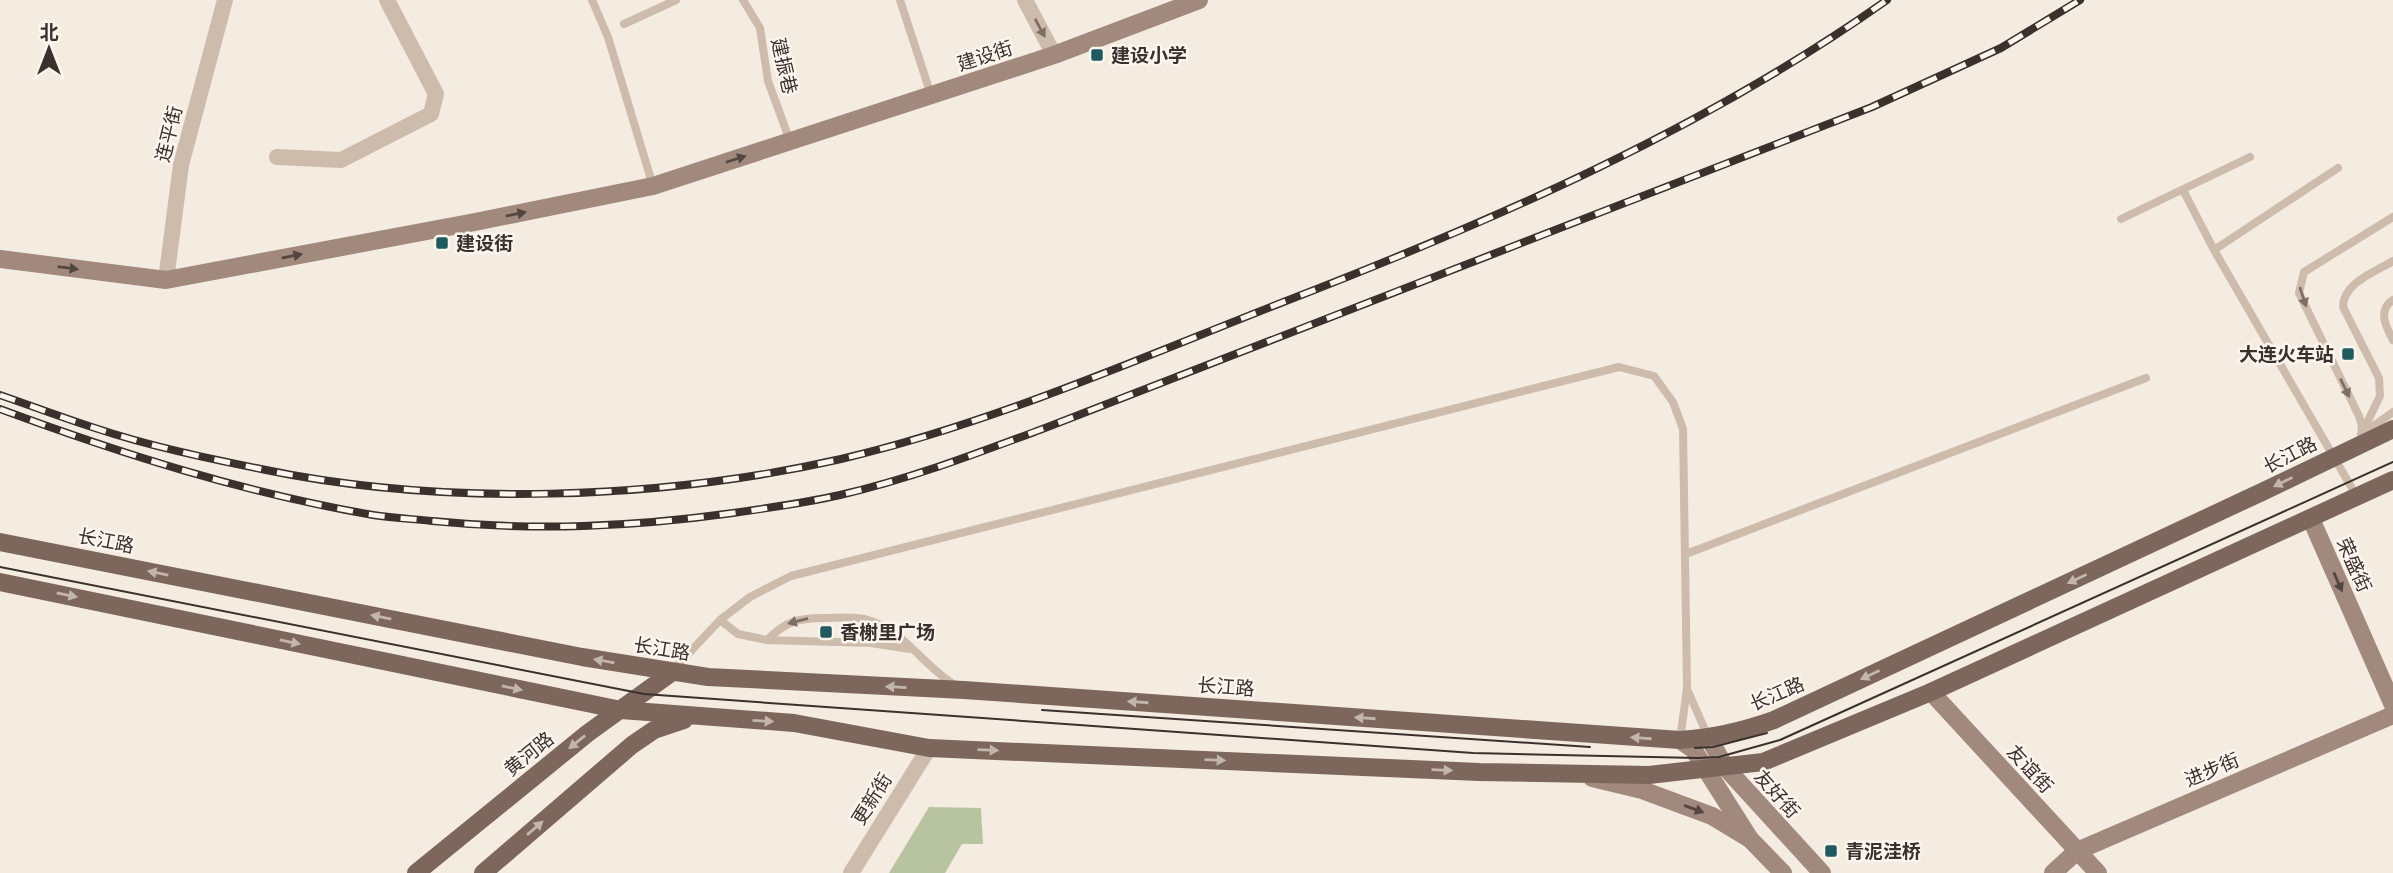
<svg xmlns="http://www.w3.org/2000/svg" width="2393" height="873" viewBox="0 0 2393 873" font-family="'Space Grotesk','Noto Sans SC',sans-serif">
<rect width="100%" height="100%" fill="#f4ebe1"/>
<!-- green -->
<path fill="#b8c4a0" d="M929,807L981,808L983,844H962L945,873H889Z"/>
<g fill="none" stroke-linecap="round" stroke-linejoin="round">
<!-- lane -->
<path stroke="#cdbbac" stroke-width="8" d="M592,0L608,37L653,186
M743,0L760,28L768,81L790,141
M900,0L931,95
M624,24L676,0
M2338,168L2214,250L2357,497
M2183,190L2214,250
M2121,219L2250,157
M2393,300C2377,310 2386,327 2393,340
M2362,433L2380,396L2379,378L2343,307C2343,283 2375,272 2393,261
M2364,433L2393,412
M2361,435L2362,426L2359,416L2299,293L2304,272L2393,217
M1686,554L2146,378
M720,620L738,634L767,640L871,643L910,649
M767,640C786,621 798,618 825,618C838,618 855,616 868,620C904,630 924,667 955,685
M674,669L720,620L750,597L791,576L1619,367L1654,376L1673,402L1683,429L1687,688L1680,740
M1688,691L1708,737"/>
<!-- street -->
<path stroke="#cdbbac" stroke-width="16" d="M1025,0L1054,55
M277,157L341,160L431,114L436,94L387,0
M166,280L181,165L225,0
M851,873L929,748"/>
<!-- secondary -->
<path stroke="#a18a7d" stroke-width="18" d="M0,259L166,280L475,222L653,186L1054,55L1199,0
M2311,519L2393,705
M1931,692L2098,873
M1709,738L1725,767L1822,873
M1680,740L1693,749L1750,839L1783,873
M1592,778L1642,790L1712,816L1750,839
M2053,873L2077,851L2393,715"/>
<!-- primary -->
<path stroke="#7d675c" stroke-width="18" d="M0,542L582,657L708,677L964,690L1680,740C1713,738 1743,731 1774,720L2264,491L2393,429
M0,582L621,710L794,723L929,748L1479,772L1649,775L1763,762L1931,692L2393,480
M416,873L588,733L671,673
M483,873L632,745L654,730L684,720"/>
<!-- tram -->
<path stroke="#3b302b" stroke-width="2" d="M0,567L644,694L1473,753L1698,758L1719,757L1780,740L2393,462
M1042,710L1590,747
M1695,748L1713,747L1767,733"/>
<!-- rail casing -->
<g stroke="#3b302b" stroke-width="8">
<path id="rail" d="M0,395C32,406 63,418 95,428C149,446 206,458 261,469C442,507 660,500 841,459C994,423 1140,358 1286,301C1495,220 1703,130 1887,0
M0,409C122,454 245,493 373,515C393,518 413,519 432,521C536,531 631,527 733,513C769,508 805,503 840,495C910,479 978,453 1045,428L1872,107L2001,48L2080,0"/>
</g>
<!-- rail -->
<use href="#rail" stroke="#fbf5ee" stroke-width="5" stroke-dasharray="16" stroke-linecap="butt"/>
</g>
<!-- one-way arrows -->
<defs><path id="oneway-solid" d="M-6-.8H1V-3.2L6.5 0L1 3.2V.8H-6Z" transform="scale(1.75)"/></defs>
<g fill="#7d6f65">
<use href="#oneway-solid" transform="translate(1040 28) rotate(62)"/>
<use href="#oneway-solid" transform="translate(2303 297) rotate(72)"/>
<use href="#oneway-solid" transform="translate(2345 388) rotate(64)"/>
<use href="#oneway-solid" transform="translate(798 621) rotate(165)"/>
</g>
<g fill="#544640">
<use href="#oneway-solid" transform="translate(736 159) rotate(-18)"/>
<use href="#oneway-solid" transform="translate(516 214) rotate(-11)"/>
<use href="#oneway-solid" transform="translate(292 256) rotate(-11)"/>
<use href="#oneway-solid" transform="translate(68 268) rotate(7)"/>
<use href="#oneway-solid" transform="translate(2338 582) rotate(66)"/>
<use href="#oneway-solid" transform="translate(1694 809) rotate(20)"/>
</g>
<g fill="#c2b5ac">
<use href="#oneway-solid" transform="translate(2283 482) rotate(154)"/>
<use href="#oneway-solid" transform="translate(158 573) rotate(-169)"/>
<use href="#oneway-solid" transform="translate(2077 579) rotate(155)"/>
<use href="#oneway-solid" transform="translate(67 595) rotate(12)"/>
<use href="#oneway-solid" transform="translate(381 617) rotate(-169)"/>
<use href="#oneway-solid" transform="translate(290 642) rotate(12)"/>
<use href="#oneway-solid" transform="translate(604 661) rotate(-170)"/>
<use href="#oneway-solid" transform="translate(1870 675) rotate(155)"/>
<use href="#oneway-solid" transform="translate(896 687) rotate(-177)"/>
<use href="#oneway-solid" transform="translate(512 688) rotate(12)"/>
<use href="#oneway-solid" transform="translate(1138 702) rotate(-176)"/>
<use href="#oneway-solid" transform="translate(1365 718) rotate(-176)"/>
<use href="#oneway-solid" transform="translate(763 721) rotate(3)"/>
<use href="#oneway-solid" transform="translate(1641 738) rotate(-176)"/>
<use href="#oneway-solid" transform="translate(577 742) rotate(141)"/>
<use href="#oneway-solid" transform="translate(988 750) rotate(2)"/>
<use href="#oneway-solid" transform="translate(1215 760) rotate(2)"/>
<use href="#oneway-solid" transform="translate(1442 770) rotate(2)"/>
<use href="#oneway-solid" transform="translate(535 828) rotate(-41)"/>
</g>
<!-- markers -->
<g fill="#1f5a5e" stroke="#fbf5ee" stroke-width="2.5">
<rect x="1090" y="48" width="14" height="14" rx="3.5"/>
<rect x="435" y="236" width="14" height="14" rx="3.5"/>
<rect x="2341" y="347" width="14" height="14" rx="3.5"/>
<rect x="819" y="625" width="14" height="14" rx="3.5"/>
<rect x="1824" y="844" width="14" height="14" rx="3.5"/>
</g>
<g text-anchor="middle" dominant-baseline="central" stroke-width="5" stroke-linejoin="round" paint-order="stroke">
<!-- poi labels -->
<g font-size="19" font-weight="bold" fill="#3b302b" stroke="#fbf5ee" text-anchor="start">
<text x="1111" y="55">建设小学</text>
<text x="456" y="243">建设街</text>
<text x="2334" y="354" text-anchor="end">大连火车站</text>
<text x="840" y="632">香榭里广场</text>
<text x="1845" y="851">青泥洼桥</text>
</g>
<!-- street labels -->
<g font-size="19" fill="#3b302b" stroke="#fbf5ee">
<text transform="translate(985 56) rotate(-18)">建设街</text>
<text transform="translate(784 66) rotate(77)">建振巷</text>
<text transform="translate(169 134) rotate(-76)">连平街</text>
<text transform="translate(2290 455) rotate(-27)">长江路</text>
<text transform="translate(106 541) rotate(11)">长江路</text>
<text transform="translate(2354 565) rotate(66)">荣盛街</text>
<text transform="translate(662 649) rotate(9)">长江路</text>
<text transform="translate(1226 687) rotate(4)">长江路</text>
<text transform="translate(1777 694) rotate(-23)">长江路</text>
<text transform="translate(529 754) rotate(-39)">黄河路</text>
<text transform="translate(2030 769) rotate(47)">友谊街</text>
<text transform="translate(2212 770) rotate(-23)">进步街</text>
<text transform="translate(1777 794) rotate(48)">友好街</text>
<text transform="translate(872 799) rotate(-58)">更新街</text>
</g>
</g>
<!-- north arrow -->
<g transform="translate(49 49)" stroke="#fbf5ee" stroke-width="5" paint-order="stroke">
<path d="M0-5L12 26L0 18L-12 26Z" fill="#3b302b"/>
<text y="-10" font-size="19" font-weight="bold" text-anchor="middle" fill="#3b302b">北</text>
</g>
</svg>
